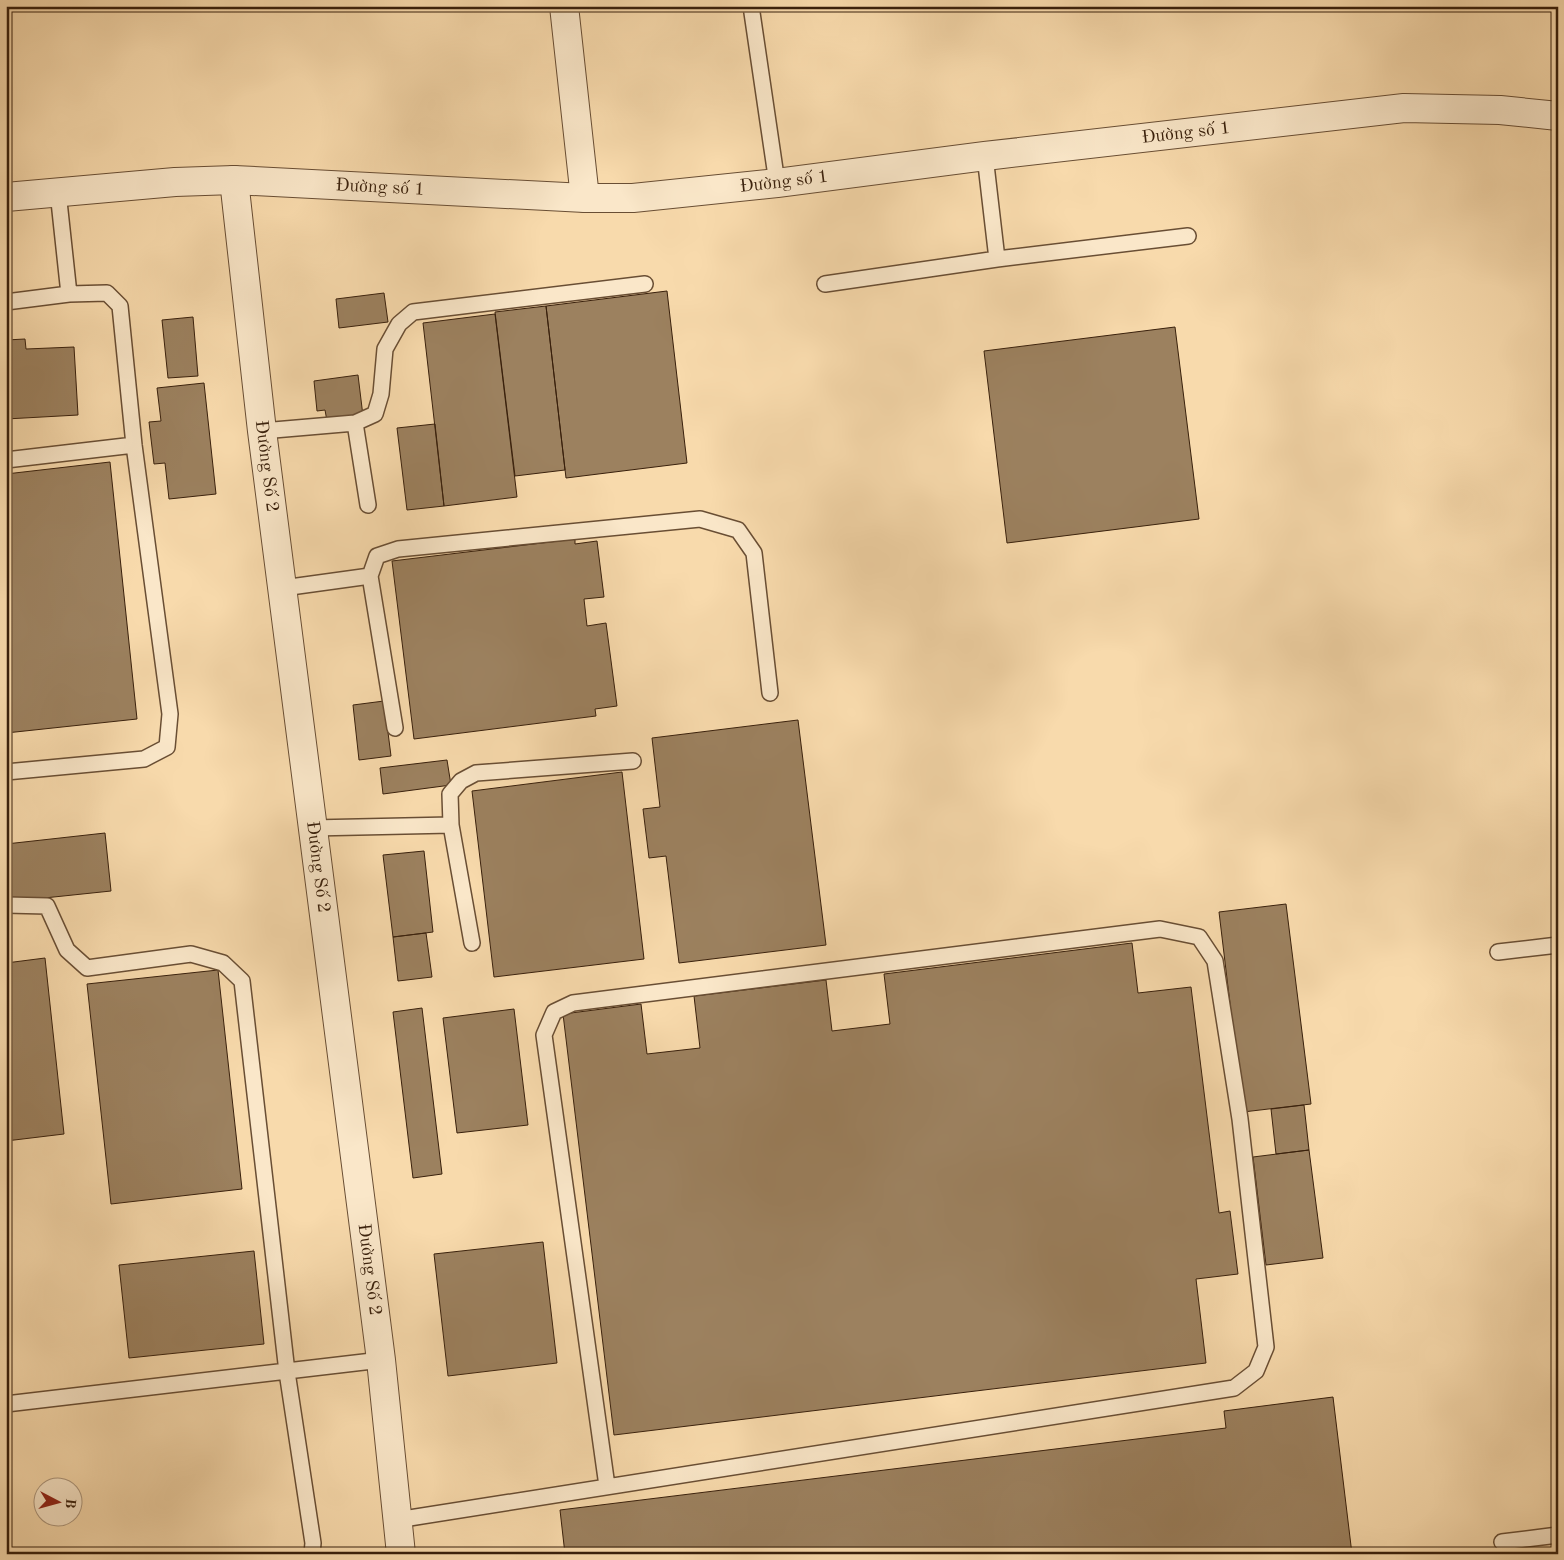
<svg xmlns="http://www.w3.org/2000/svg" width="1564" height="1560" viewBox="0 0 1564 1560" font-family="'Old Standard TT',serif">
<rect width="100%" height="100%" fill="#f8daac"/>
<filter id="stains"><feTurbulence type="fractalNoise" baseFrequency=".004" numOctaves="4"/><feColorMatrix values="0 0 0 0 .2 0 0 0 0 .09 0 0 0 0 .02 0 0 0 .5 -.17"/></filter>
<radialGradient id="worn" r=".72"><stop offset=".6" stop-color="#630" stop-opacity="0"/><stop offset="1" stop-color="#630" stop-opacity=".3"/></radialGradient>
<!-- building -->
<path fill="#9c815f" stroke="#39200c" d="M667,291L687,463L566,478L546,306Z
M384,293L388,322L339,328L336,299Z
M546,306L565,470L515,476L495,312Z
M495,314L517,497L444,506L423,323Z
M193,317L198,376L168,378L162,320Z
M1175,327L1199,519L1007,543L984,351Z
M25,339L26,349L74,347L78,415L6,419V340Z
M358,375L363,416L327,421L325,410L317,411L314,381Z
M204,383L216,494L169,499L165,463L154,464L149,422L161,421L157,388Z
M435,424L444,506L407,510L397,428Z
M110,462L137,719L6,733V474Z
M575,539V544L597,541L604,597L584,599L587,626L606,623L617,706L595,709L596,716L414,739L392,561Z
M384,701L391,756L359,760L353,705Z
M798,720L826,945L679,963L666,856L649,858L643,809L660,807L652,738Z
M447,760L451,785L383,794L380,768Z
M622,772L644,959L494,977L472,791Z
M105,833L111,891L6,902V844Z
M424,851L433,932L393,937L383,855Z
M1286,904L1311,1104L1243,1112L1219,912Z
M426,933L432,977L398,981L393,937Z
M1132,943L1138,993L1191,987L1219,1213L1230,1211L1238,1274L1196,1279L1206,1363L614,1435L563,1014L641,1004L647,1054L700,1048L694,996L826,980L832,1031L890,1024L884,974Z
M45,958L64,1134L6,1141V963Z
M218,970L242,1189L111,1204L87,984Z
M422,1008L442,1174L413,1178L393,1012Z
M514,1009L528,1125L457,1133L443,1018Z
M1304,1105L1309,1150L1276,1154L1271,1109Z
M1309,1150L1323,1258L1266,1265L1253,1157Z
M543,1242L557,1363L448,1376L434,1254Z
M254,1251L264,1344L129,1358L119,1265Z
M1333,1397L1352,1554H565L560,1510L1226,1428L1224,1411Z"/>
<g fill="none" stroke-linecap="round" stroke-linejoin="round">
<!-- lane casing -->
<g stroke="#694e34" stroke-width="18">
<path id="lane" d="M751,6L777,183
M985,156L997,259L1188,236
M58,192L69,294
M825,284L997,259
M6,302L69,294L107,293L120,306L134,445L170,714L167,747L144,759L6,772
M355,423L375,414L381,394L385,349L399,324L413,312L645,284
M262,431L355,423L368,505
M6,460L134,445
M370,576L377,556L398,549L700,519L738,530L754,553L770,693
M283,588L370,576L395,728
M451,825L450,794L461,781L476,773L633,761
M312,828L451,825L472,943
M6,905L47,906L67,950L87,968L191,954L223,963L242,981L287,1372L313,1543L312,1554
M1498,952L1558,945
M6,1404L381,1360
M397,1520L1234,1388L1256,1371L1266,1347L1240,1119L1215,961L1199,937L1160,929L573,1003L554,1012L544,1035L607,1486
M1502,1542L1558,1535"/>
</g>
<!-- street casing -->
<g stroke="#694e34" stroke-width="30">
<g id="street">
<path d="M564,6L585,198"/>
<path id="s1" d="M234,180L262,431L381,1360L401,1554"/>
<path id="s2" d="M6,197L175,182L234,180L585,198H633L777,183L985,156L1404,108L1500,110L1558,116"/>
</g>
</g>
<!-- lane -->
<use href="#lane" stroke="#fae7c9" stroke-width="15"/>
<!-- street -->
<use href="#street" stroke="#fae7c9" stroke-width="28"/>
</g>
<g text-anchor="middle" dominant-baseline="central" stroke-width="4" stroke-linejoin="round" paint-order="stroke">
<!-- street labels -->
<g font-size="18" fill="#39200c" stroke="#fae7c9">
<text stroke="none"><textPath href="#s2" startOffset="1185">Đường số 1</textPath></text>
<text stroke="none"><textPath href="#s2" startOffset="780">Đường số 1</textPath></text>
<text stroke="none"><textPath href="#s2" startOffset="375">Đường số 1</textPath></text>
<text stroke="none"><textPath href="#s1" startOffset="288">Đường Số 2</textPath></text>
<text stroke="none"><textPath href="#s1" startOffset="692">Đường Số 2</textPath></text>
<text stroke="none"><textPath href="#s1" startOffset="1098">Đường Số 2</textPath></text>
</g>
</g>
<!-- margin -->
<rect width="1564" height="1560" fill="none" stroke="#f8daac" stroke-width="25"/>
<rect x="8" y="8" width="1549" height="1545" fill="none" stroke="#39200c" stroke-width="2.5"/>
<rect x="12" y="12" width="1539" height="1535" fill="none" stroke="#39200c"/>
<!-- north arrow -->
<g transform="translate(58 1502) rotate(96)"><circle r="24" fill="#fae7c9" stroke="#ad977d"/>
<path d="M0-4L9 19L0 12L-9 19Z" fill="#8f2418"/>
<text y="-8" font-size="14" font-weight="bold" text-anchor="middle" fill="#39200c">B</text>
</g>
<rect width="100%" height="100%" filter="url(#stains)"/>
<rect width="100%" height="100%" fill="url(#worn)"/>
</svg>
